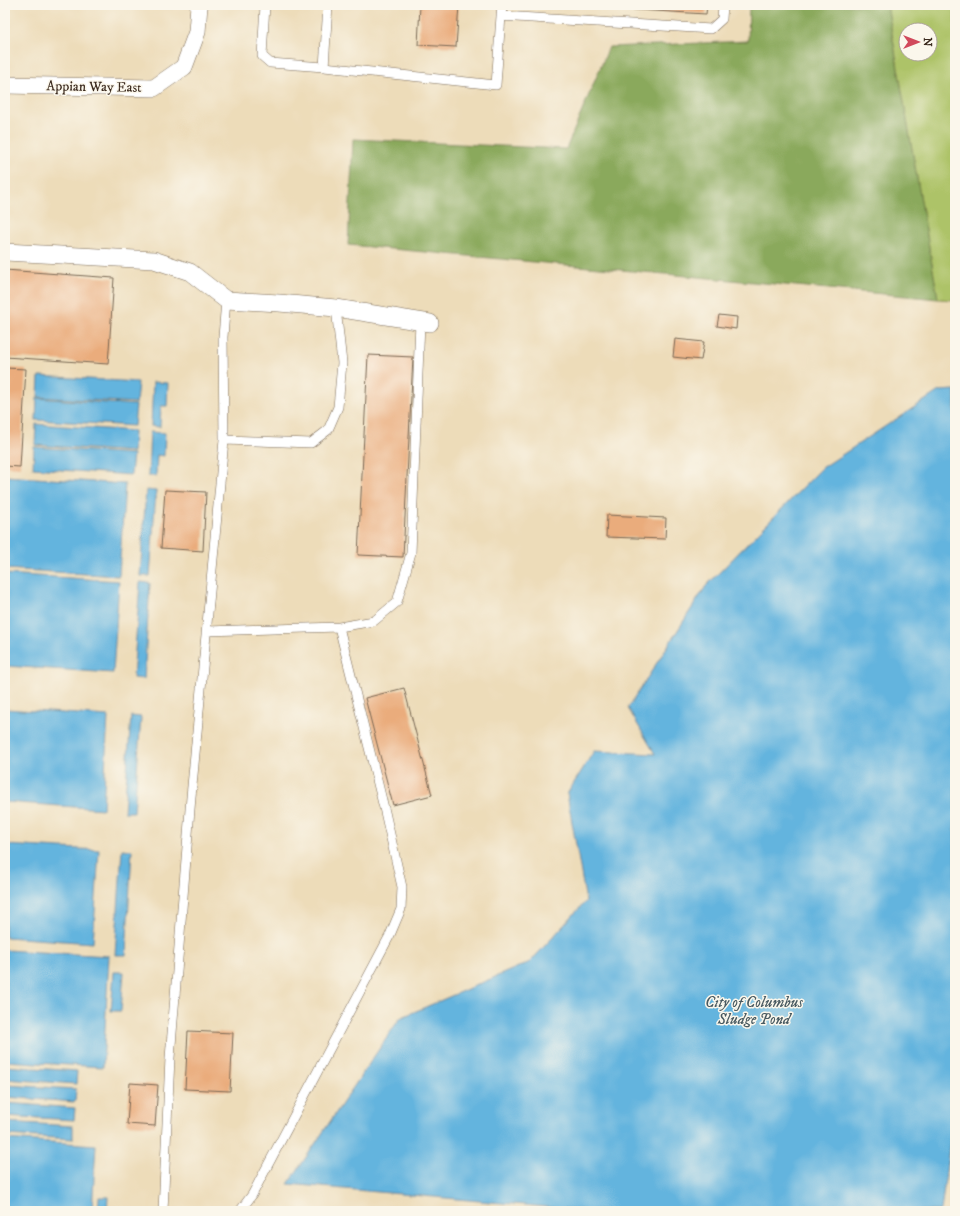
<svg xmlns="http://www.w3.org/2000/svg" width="960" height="1216" viewBox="0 0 960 1216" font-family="'IM FELL DW Pica',serif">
<rect width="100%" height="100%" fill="#fbf7ec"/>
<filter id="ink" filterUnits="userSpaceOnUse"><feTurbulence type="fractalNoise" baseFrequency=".025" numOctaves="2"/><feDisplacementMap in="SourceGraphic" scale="8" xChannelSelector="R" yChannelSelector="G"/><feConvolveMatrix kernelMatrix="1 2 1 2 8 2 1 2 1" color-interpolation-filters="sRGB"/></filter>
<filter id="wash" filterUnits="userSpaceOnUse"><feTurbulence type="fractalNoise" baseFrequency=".012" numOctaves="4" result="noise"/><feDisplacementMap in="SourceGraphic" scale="16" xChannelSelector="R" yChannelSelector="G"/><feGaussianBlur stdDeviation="0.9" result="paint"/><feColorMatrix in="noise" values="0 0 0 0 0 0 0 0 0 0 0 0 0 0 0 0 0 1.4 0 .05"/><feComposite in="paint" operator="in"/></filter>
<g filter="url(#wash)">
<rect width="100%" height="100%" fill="#eddcb9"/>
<!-- green -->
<path fill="#adc368" stroke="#747643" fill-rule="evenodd" d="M887,5H955V300L938,299ZM906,30H930V54H906Z"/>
<!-- forest -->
<path fill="#8aa95c" stroke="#626a3d" d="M749,5H887L938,299L348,245L353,139L566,149L609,47L748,41Z"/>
<!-- water -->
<path fill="#63b4de" stroke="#4f6f7e" d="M39,376L138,382L136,403L38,397Z
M153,382L168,383L167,406H161L160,427L151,426Z
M955,390V1101L941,1211H592L288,1184L400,1018L530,962L586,901L567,794L594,751L655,754L628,708L706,586L822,468L939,391Z
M37,398L136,405L134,426L36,420Z
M36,424L134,431L133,452L35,445Z
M150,432L165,433L164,456L157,455L156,476H148Z
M34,447L133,454L131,475L33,468Z
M5,476L125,484L119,576L5,569Z
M146,490L156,491L150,576H140Z
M5,574L119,581L113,673L5,666Z
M140,582L150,583L144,679L133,678Z
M5,709L108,716L103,809L5,802Z
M131,716L141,717L134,812H124Z
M5,845L99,850L93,943L5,937Z
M122,849L132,850L126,955H115Z
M5,950L109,956L103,1067L5,1061Z
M114,972H124L121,1011H111Z
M5,1066L77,1071L76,1084L5,1079Z
M5,1085L76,1089L75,1102L5,1097Z
M5,1103L75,1108L74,1120L5,1116Z
M5,1122L73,1126V1139L5,1135Z
M5,1139L96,1145L92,1211H5Z
M99,1197H108L107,1211H98Z"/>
<g id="blocks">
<!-- building -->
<path fill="#eaac7b" d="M420,5H459L456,47L418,45Z
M569,5H707L706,14L569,6Z
M5,270L114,278L108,364L5,357Z
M719,315L737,317L736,329L717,326Z
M675,339L704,342L701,360L673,357Z
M368,355L413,357L403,557L358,555Z
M5,368L26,369L20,467L5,466Z
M165,490L206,492L203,551L161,548Z
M607,515L666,518L665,539L606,537Z
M404,688L432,795L393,805L365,698Z
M188,1031L233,1033L230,1091L185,1089Z
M130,1083L158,1085L155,1126L127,1124Z"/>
</g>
</g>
<g filter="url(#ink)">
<use href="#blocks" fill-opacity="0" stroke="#796854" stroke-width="1"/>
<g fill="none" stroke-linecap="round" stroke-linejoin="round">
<!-- lane casing -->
<g stroke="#796854" stroke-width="10">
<path id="lane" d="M265,5L262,56L270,63L324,67
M328,5L324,67L496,85L501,16
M502,5L501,16L711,29L722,19L723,5
M224,440L311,443L328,430L338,407L342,363L336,308
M207,631L339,627L374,621L397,602L411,553L420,322
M163,1211L170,1058L191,797L224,440L223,337L226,300
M240,1211L252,1195L390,935L401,909L402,887L385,812L339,627"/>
</g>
<!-- street casing -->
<g stroke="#796854" stroke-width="18">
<path id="street" d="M5,85L154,88L184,67L197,32L199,5
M5,252L154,260L190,272L226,300L279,303L336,308L430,323"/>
</g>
<!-- lane -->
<use href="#lane" stroke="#fff" stroke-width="9"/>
<!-- street -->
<use href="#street" stroke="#fff" stroke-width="17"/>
</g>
</g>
<g text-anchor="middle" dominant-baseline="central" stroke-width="3" stroke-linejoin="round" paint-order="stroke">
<!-- street labels -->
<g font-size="14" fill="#3b2a1e" stroke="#fbf7ec">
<text transform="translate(94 87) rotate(1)">Appian Way East</text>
</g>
<!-- water labels -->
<g font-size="15" font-style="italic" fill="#495a61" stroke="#fbf7ec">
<text x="754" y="1002">City of Columbus<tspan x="754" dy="17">Sludge Pond</tspan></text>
</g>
</g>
<!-- margin -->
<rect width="960" height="1216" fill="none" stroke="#fbf7ec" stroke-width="20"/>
<!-- north arrow -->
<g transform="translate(918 42) rotate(90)"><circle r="19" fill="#fbf7ec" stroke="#aea59a"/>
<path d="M0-3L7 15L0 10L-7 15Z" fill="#d1495b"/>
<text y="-6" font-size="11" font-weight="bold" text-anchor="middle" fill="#3b2a1e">N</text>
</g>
</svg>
